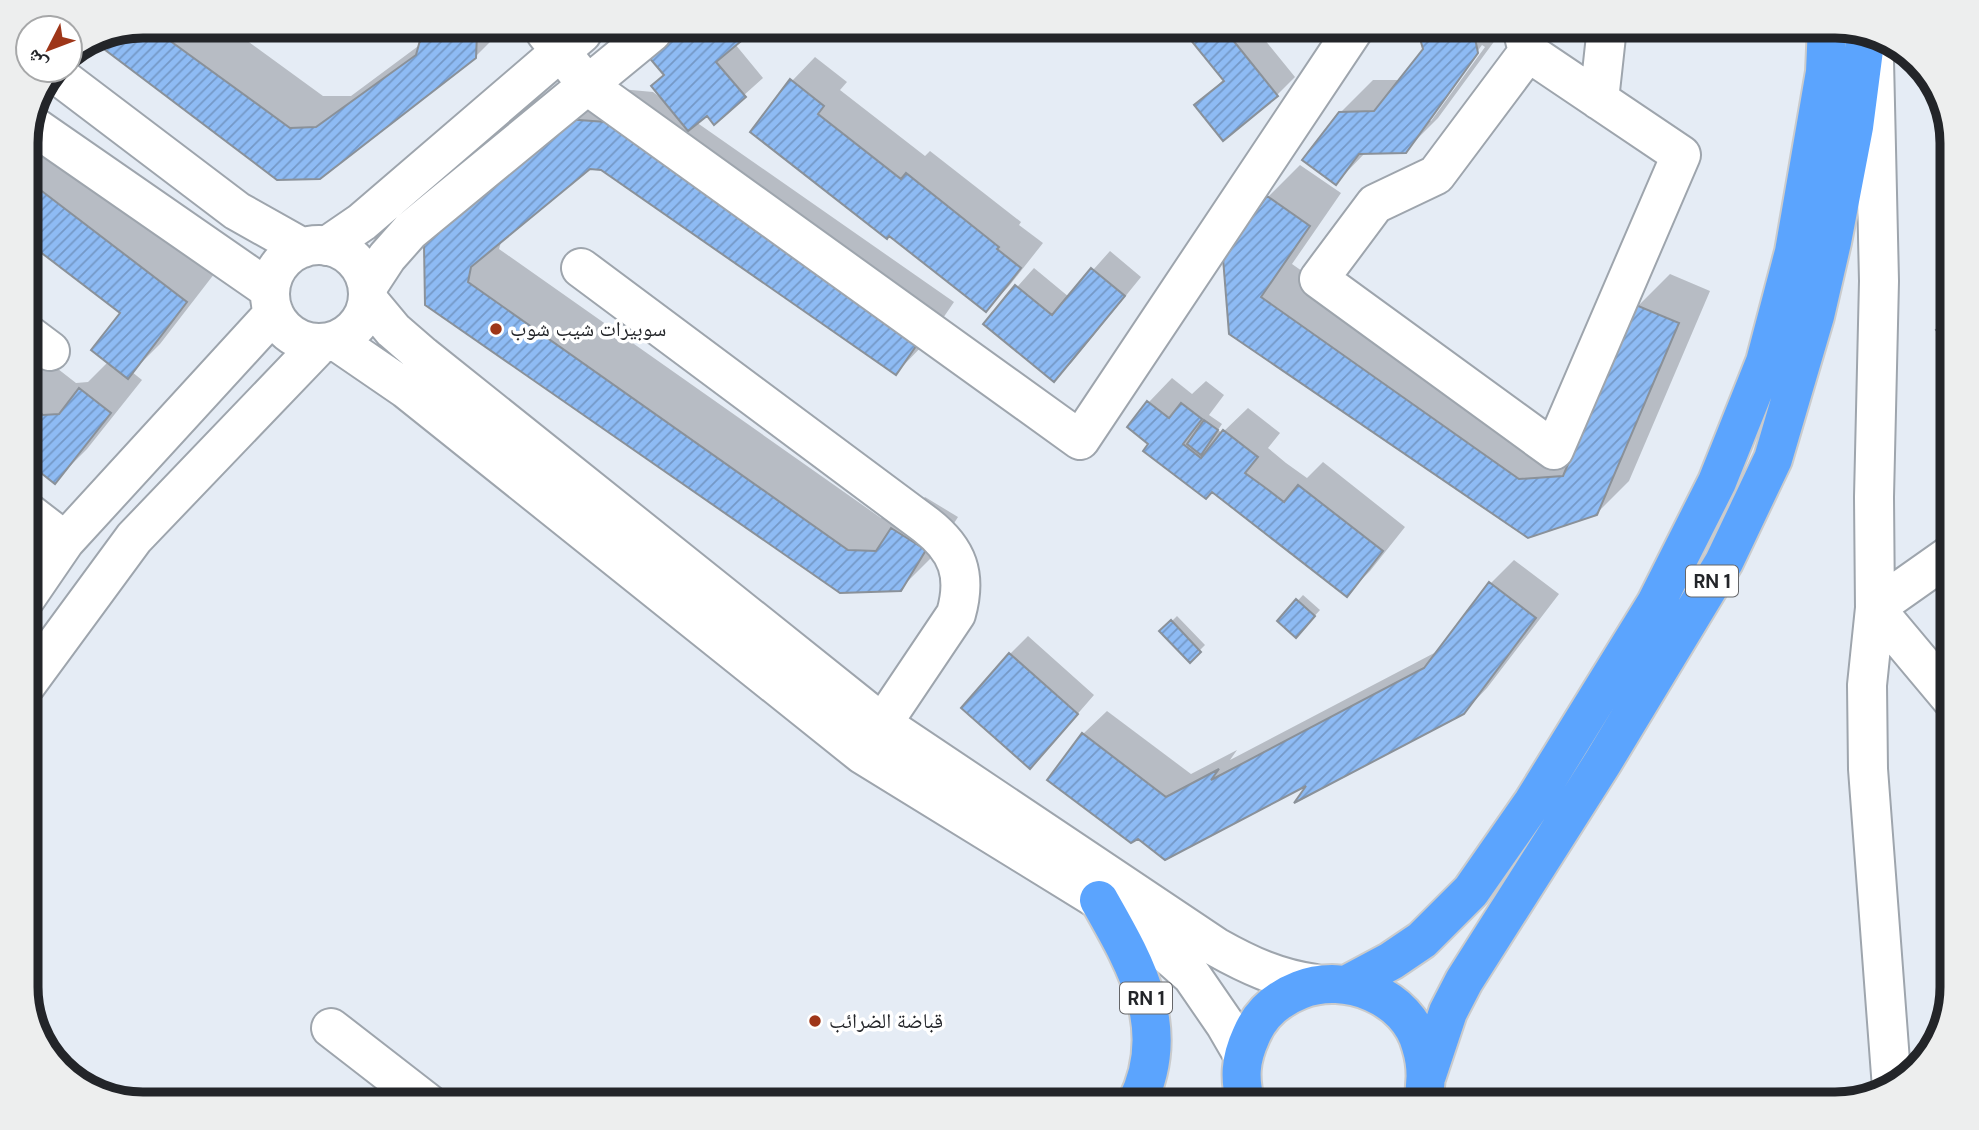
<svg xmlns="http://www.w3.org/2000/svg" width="1979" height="1130" viewBox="0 0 1979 1130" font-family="'DM Sans','Noto Naskh Arabic',sans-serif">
<defs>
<pattern id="building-hatch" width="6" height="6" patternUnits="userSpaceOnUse" patternTransform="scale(1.75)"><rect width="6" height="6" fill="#8ebbf4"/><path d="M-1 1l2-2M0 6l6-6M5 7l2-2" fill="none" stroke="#7498c6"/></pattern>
</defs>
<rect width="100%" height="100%" fill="#e5ecf5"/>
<!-- shadow -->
<path fill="#0003" fill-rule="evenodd" d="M1419,28H1504L1438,118L1405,151L1366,152L1336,183L1340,113L1373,80H1402L1425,50ZM1482,45L1485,47L1431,121H1426Z
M1256,29L1295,77L1277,95L1197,105L1224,79L1187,33L1191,30Z
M674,32H749L735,44L763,78L714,122L707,113L696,122L954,302L928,340L896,373L602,168L589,167L502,239L499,249L881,518L902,519L925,497L958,517L933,556L900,589L427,304L599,87L653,92L661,98L668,37Z
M424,33H499L475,57L278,178L94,39L99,35L238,34L323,96H351L421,44Z
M815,57L847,82L840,90L925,156L930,151L1021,222L1019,225L1043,243L1009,286L986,310L889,234L792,81Z
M26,137L218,269L160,344L132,372L142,380L87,449L55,481L26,459V344L76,383L88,382L108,362L122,312L26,239Z
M1300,165L1341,193L1292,264L1552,447L1638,306L1670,274L1710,291L1629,481L1596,514L1528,536L1231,333L1268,197Z
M1110,251L1141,277L1072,362L1054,380L985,323L1034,268L1069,297Z
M1172,378L1192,394L1206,381L1224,395L1209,415L1222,424L1218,430L1222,433L1248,408L1280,433L1268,448L1286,463L1307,478L1323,462L1405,527L1370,571L1347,594L1129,427L1149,402Z
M1514,560L1559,594L1487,688L1463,713L1312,781L1165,858L1083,734L1107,711L1191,774L1237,750L1230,760L1440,650L1490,584Z
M1303,595L1320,610L1302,630L1279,621Z
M1177,616L1205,645L1190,660L1162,631Z
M1028,636L1094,695L1048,748L1010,654Z"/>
<!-- building -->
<path fill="url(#building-hatch)" stroke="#8a9199" stroke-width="2" d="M1417,28H1473L1478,53L1406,153L1359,154L1336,185L1302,160L1339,112L1374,111L1423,49Z
M1224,29L1278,96L1223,141L1194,105L1224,81L1185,33L1189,30Z
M674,32H752L716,62L746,97L714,125L707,116L688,131L651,86L664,75L647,55Z
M422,33H477L476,58L320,179L277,180L92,40L99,35H162L290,128L316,127L416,55Z
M790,79L824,106L818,114L901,179L906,173L999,247L997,249L1021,268L986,312L889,236L887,239L750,132Z
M565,119L620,123L923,336L896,375L601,170L590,169L471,267L468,282L848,550L876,551L891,528L926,550L901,591L840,593L425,305L424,245Z
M1953,174V196L1942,184Z
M26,179L187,302L128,379L91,350L120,313L26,241Z
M1267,196L1310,226L1261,297L1519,479L1563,476L1636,305L1679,323L1597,515L1528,538L1229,334L1223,258Z
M1091,268L1125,296L1054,382L983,324L1015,285L1052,315Z
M1953,316V350L1936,330Z
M79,388L111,413L55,484L26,461V402L43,415L59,414Z
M1147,401L1169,418L1181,403L1202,419L1183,444L1201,458L1223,430L1258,457L1245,473L1263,486L1284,502L1298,485L1383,551L1347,597L1212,492L1206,499L1143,451L1148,444L1127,427Z
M1204,420L1218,430L1201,455L1187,444Z
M1489,582L1536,618L1464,714L1294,803L1306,786L1165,860L1138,839L1131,843L1047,780L1082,733L1166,797L1219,769L1211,780L1424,668Z
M1296,599L1315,616L1296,638L1277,621Z
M1171,620L1201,652L1190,663L1159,631Z
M1009,653L1078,714L1030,769L961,708Z"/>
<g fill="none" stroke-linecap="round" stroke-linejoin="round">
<!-- minor casing -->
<g stroke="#9ea5ad" stroke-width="42">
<path id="minor" d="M1522,28L1528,52L1681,155L1554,450L1319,279L1375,204L1436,175L1528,52
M546,33L588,86L1080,440L1354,29
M1874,60L1879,281L1874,497L1875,608L1867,685L1868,769L1892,1088
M55,73L237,211L303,248
M1599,100L1607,27
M32,125L270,290
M270 294a49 49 0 1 1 98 0a49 49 0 1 1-98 0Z
M327,246L362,222L582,33
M581,268L926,525C958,550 967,575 956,614L868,745
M368,286L387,257L410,231L652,32
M368,300L393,330L423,356L883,724L1216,947C1248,965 1278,979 1316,984
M26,333L50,351
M336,341L406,389L862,754L1099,900L1150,939L1192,976L1225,1024L1243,1055
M26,511L65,541
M1953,553L1875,608L1953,701
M26,598L65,541L274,313
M26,685L134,538L321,343
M331,1028L429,1104"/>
</g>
<!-- highway casing -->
<g stroke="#cacbcc" stroke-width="42">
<path id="highway" d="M1099,900C1136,965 1174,1029 1136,1104
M1348,984L1391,961L1422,940L1471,891L1533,802L1656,603L1717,482L1765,362L1794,252L1825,72L1827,26
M1427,1075L1448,1012L1464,981L1603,762L1724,562L1773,459L1815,316L1832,242L1854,127L1866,34
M1246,1104C1239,1079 1240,1060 1251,1036C1260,1014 1277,999 1300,990C1345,972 1408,996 1421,1046C1427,1065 1427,1084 1422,1104"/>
</g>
<!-- minor -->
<use href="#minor" stroke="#fff" stroke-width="38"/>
<!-- highway -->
<use href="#highway" stroke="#5ba4fe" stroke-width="38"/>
</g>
<!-- markers -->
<g fill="#9e3619" stroke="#fff" stroke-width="2.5">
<circle cx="496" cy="329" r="7"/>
<circle cx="815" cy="1021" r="7"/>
</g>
<g text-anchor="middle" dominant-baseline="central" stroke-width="7" stroke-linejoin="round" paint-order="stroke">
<!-- shield labels -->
<g fill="#fff" stroke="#656669" stroke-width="2">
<rect x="1686" y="565.5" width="52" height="31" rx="5"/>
<rect x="1120" y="982.5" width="52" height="31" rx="5"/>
</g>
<g font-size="19" font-weight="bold" fill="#232529">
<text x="1712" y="581">RN 1</text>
<text x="1146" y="998">RN 1</text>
</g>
<!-- poi labels -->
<g font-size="21" fill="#232529" stroke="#fff" text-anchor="start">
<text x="510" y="329">سوبيرات شيب شوب</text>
<text x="829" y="1021">قباضة الضرائب</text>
</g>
</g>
<!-- crop -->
<path d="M0 0H1979V1130H0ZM143 38H1835A105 105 0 0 1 1940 143V987A105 105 0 0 1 1835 1092H143A105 105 0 0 1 38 987V143A105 105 0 0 1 143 38Z" fill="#edeeee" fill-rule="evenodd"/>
<path fill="none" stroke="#232529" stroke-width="9" d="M143 38H1835A105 105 0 0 1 1940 143V987A105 105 0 0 1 1835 1092H143A105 105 0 0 1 38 987V143A105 105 0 0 1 143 38Z"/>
<!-- north arrow -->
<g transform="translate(49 49) rotate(228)"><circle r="33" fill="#ffffff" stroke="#a7a8a9" stroke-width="2"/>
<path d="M0-5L12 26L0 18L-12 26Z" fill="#9e3619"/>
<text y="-10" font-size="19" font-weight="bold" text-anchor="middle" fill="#232529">ش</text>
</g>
</svg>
